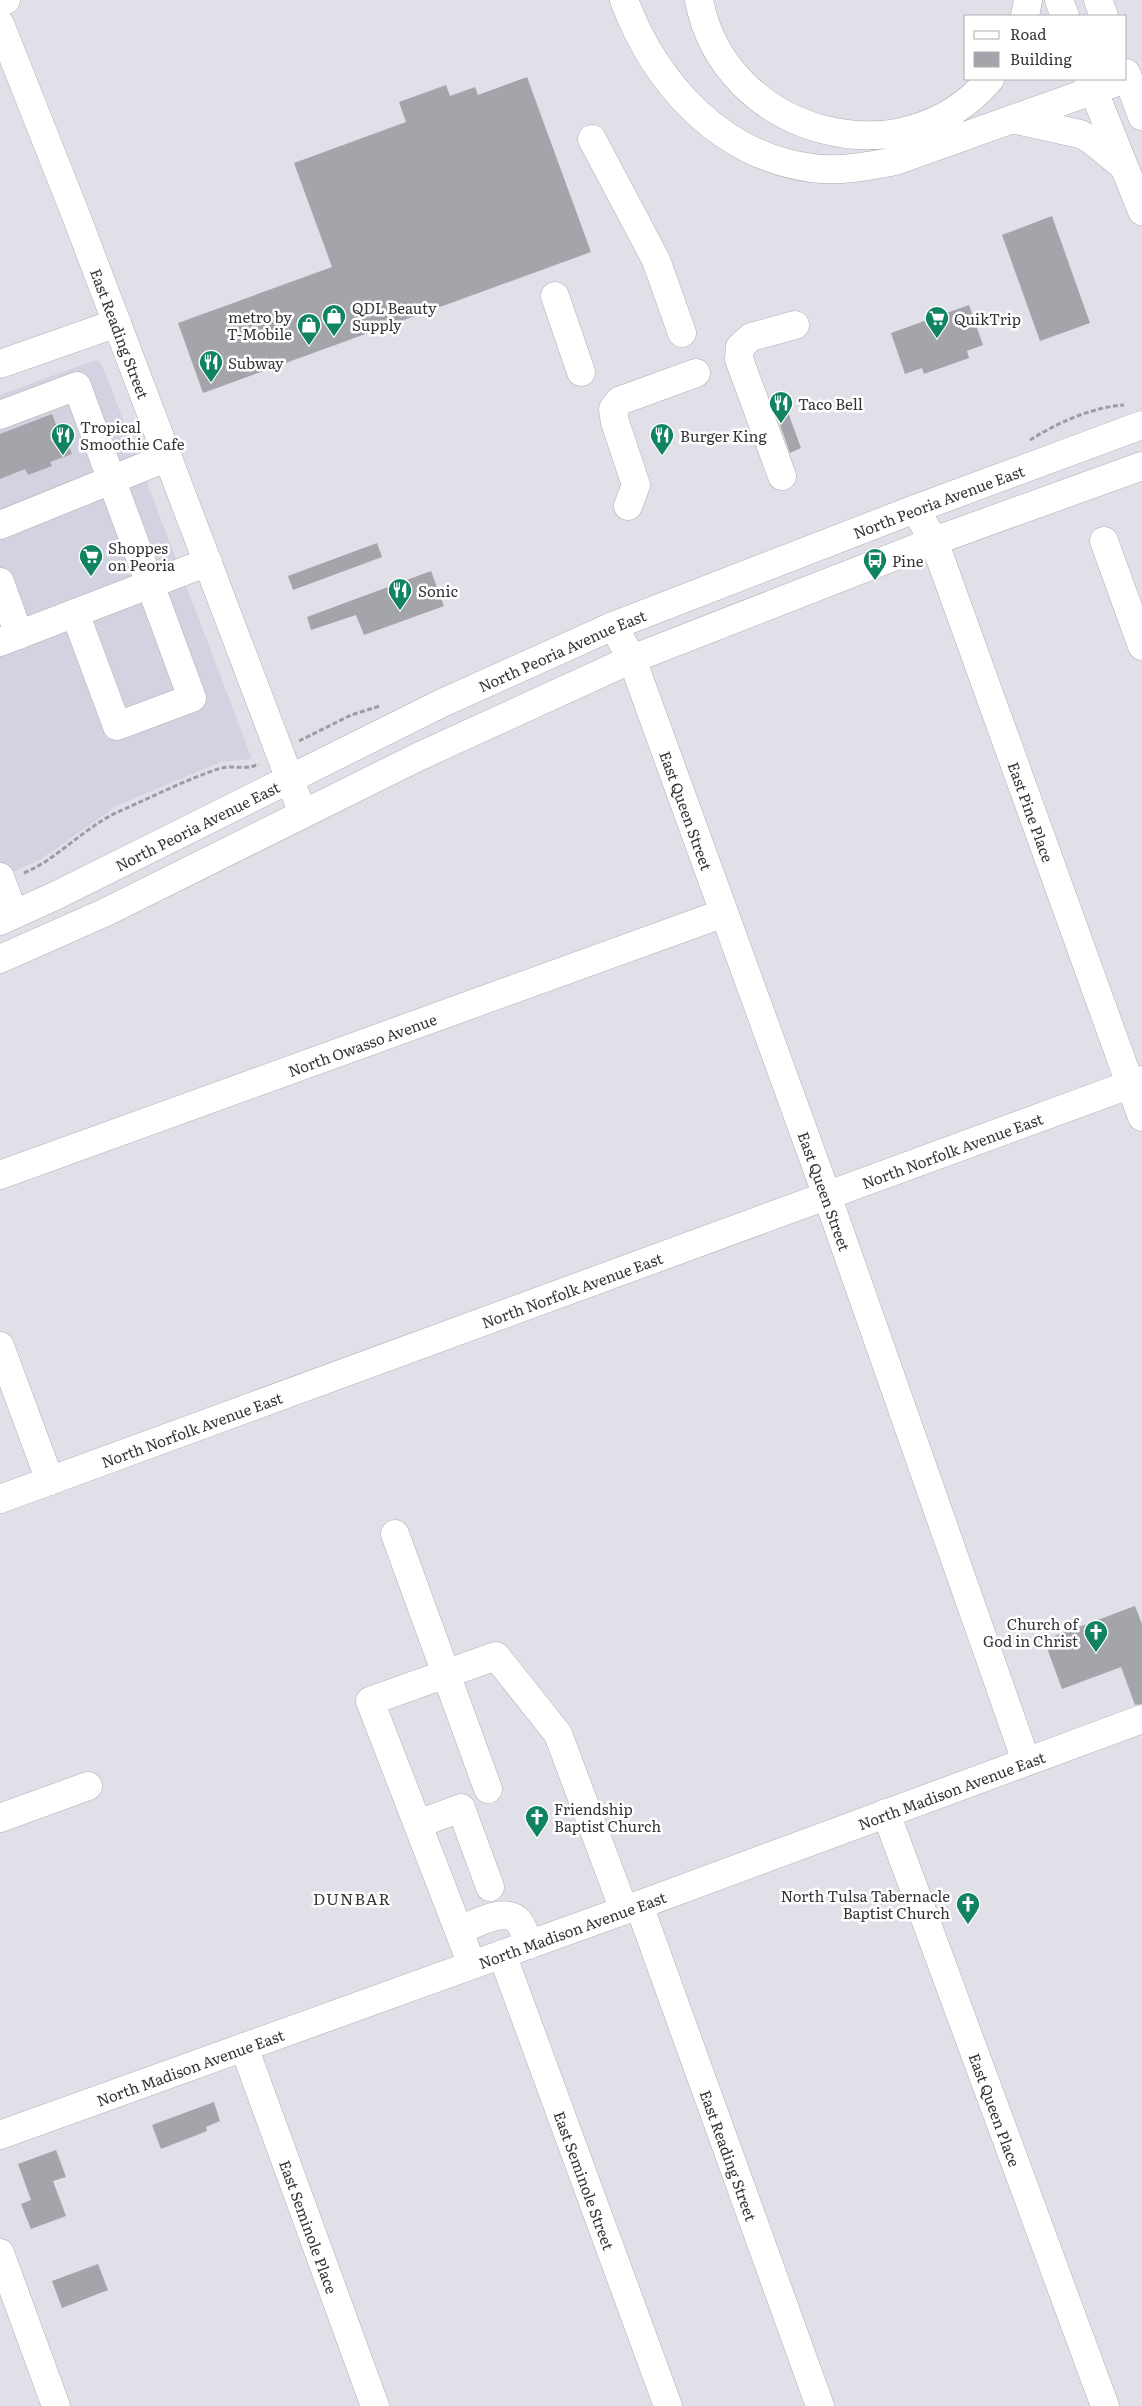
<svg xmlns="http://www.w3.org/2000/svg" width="1142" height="2406" viewBox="0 0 1142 2406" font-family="Literata,serif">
<rect width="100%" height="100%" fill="#e1e0e8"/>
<!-- built -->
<path fill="#d2d2e1" d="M93,361H99L103,367L252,759L221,762L118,805L41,859L0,878V395Z"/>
<!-- building -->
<path fill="#a4a4ab" d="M527,77L591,252L203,393L178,323L332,267L294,163L406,122L399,102L446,85L450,96L475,87L478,95Z
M1052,216L1090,323L1040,341L1002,235Z
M969,305L983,345L967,351L969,358L924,374L922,368L905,374L891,333Z
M781,393L801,448L790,453L770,397Z
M52,414L60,435L64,434L72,454L50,462L52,466L28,475L25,469L0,479V434Z
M377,543L382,557L293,590L288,576Z
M431,571L444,606L364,635L356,615L311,630L307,617Z
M1135,1606L1142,1624V1704L1135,1705L1121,1667L1062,1689L1044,1640Z
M214,2102L220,2121L206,2127L207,2131L161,2149L152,2125Z
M56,2150L66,2177L53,2181L66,2216L31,2229L21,2204L31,2200L18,2164Z
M98,2264L108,2290L62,2308L52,2281Z"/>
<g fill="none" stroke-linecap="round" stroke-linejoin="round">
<!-- minor casing -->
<g stroke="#afafb6" stroke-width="29">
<g id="minor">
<path d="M0,3L6,0"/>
<path id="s1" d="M0,24L75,213L303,814"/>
<path d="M592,139L656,260L682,333"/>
<path d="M555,296L581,372"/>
<path d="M0,364L117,323"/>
<path d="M0,415L77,386L192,698L117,726L75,613"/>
<path d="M782,476L739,359L740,347L751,337L795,325"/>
<path d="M628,506L636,485L615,422L613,409L619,401L696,373"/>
<path id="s2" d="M915,509L934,541L1142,1117"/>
<path d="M0,525L168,457"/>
<path d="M1104,541L1142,646"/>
<path d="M0,582L19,635"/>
<path id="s3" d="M613,626L632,659L835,1218L1026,1761"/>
<path d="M0,642L208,562"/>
<path d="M0,877L14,914"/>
<path id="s4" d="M0,1175L724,913"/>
<path d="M0,1346L50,1481"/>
<path id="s5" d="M0,1499L1142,1080"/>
<path d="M395,1534L488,1789"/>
<path id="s6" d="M886,1813L1105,2406"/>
<path d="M0,1818L88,1786"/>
<path d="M418,1824L461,1808L490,1887"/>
<path id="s7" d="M639,1905L820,2406"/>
<path d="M459,1930C474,1925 506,1905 519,1922C524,1928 526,1938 529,1945"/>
<path id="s8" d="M502,1954L668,2406"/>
<path d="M472,1965L370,1701L496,1656L558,1734L624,1910"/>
<path id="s9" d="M244,2047L375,2406"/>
<path id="s10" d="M0,2135L639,1905L1142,1719"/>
<path d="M0,2253L56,2406"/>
</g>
</g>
<!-- major casing -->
<g stroke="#afafb6" stroke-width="29">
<g id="major">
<path d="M1059,0L1065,16"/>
<path d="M1098,0L1104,16"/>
<path d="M1126,73L1142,116"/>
<path d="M1089,79L1142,211"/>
<path id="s11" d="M0,921L57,895L440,704L613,626L915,509L1142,425"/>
<path d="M0,959L106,912L420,756L632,659L934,541L1142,466"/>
</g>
</g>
<!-- highway casing -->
<g stroke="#afafb6" stroke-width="29">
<path id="highway" d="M624,0C655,83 720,156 812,168C840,172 868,166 895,161L1128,78
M699,0C724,133 901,184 990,79
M1025,16L1028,0
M1016,120L1080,134L1090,139L1123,166"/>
</g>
<!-- path -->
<path stroke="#9c9ca2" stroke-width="3" stroke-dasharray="5 2.5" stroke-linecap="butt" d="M1030,440C1057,423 1092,407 1124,405
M299,741L351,715L380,706
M24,873C59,858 84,827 120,811C152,797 185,780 218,769C232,764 245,771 259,764"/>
<!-- minor -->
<use href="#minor" stroke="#fff" stroke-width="28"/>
<!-- major -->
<use href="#major" stroke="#fff" stroke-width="28"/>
<!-- highway -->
<use href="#highway" stroke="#fff" stroke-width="28"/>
</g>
<!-- icons -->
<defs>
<g id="shop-pin" transform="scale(1.25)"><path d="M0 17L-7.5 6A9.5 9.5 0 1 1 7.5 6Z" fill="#108361" stroke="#fff"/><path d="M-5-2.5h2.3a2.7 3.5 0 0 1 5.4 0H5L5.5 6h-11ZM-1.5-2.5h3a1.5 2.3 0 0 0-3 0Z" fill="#fff"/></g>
<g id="supermarket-pin" transform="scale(1.25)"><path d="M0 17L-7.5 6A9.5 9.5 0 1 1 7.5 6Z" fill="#108361" stroke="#fff"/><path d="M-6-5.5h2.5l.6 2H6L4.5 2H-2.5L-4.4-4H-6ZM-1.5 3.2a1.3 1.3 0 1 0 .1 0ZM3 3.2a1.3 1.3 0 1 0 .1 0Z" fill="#fff"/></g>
<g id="restaurant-pin" transform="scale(1.25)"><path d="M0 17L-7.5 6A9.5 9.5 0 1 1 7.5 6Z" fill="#108361" stroke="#fff"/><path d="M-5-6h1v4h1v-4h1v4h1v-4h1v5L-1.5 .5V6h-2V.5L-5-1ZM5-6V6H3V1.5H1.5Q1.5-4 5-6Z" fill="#fff"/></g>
<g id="bus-pin" transform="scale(1.25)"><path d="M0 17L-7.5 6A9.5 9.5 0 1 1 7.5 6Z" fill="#108361" stroke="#fff"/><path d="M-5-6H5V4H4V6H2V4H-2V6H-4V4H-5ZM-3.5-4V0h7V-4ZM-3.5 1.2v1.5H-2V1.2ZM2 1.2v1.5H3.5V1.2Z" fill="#fff"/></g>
<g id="church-pin" transform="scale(1.25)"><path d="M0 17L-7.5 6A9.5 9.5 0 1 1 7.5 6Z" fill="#108361" stroke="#fff"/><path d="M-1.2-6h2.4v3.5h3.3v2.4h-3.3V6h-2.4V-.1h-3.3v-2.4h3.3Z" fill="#fff"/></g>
</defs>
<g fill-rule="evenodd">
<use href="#shop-pin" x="334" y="316"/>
<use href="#supermarket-pin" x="937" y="318"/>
<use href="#shop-pin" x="309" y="325"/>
<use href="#restaurant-pin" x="211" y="362"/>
<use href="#restaurant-pin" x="781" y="403"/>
<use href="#restaurant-pin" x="63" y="435"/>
<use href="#restaurant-pin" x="662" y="435"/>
<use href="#supermarket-pin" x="91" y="556"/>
<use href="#bus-pin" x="875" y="560"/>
<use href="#restaurant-pin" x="400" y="590"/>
<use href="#church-pin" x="1096" y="1632"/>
<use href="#church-pin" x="537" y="1817"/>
<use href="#church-pin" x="968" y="1904"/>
</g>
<g text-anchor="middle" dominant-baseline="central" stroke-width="5" stroke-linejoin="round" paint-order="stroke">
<!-- poi labels -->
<g font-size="15" fill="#353538" stroke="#fff" text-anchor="start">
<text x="352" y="307">QDL Beauty<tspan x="352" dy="17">Supply</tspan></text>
<text x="292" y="316" text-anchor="end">metro by<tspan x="292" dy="17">T-Mobile</tspan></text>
<text x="954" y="318">QuikTrip</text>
<text x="228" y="362">Subway</text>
<text x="798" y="403">Taco Bell</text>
<text x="80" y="426">Tropical<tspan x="80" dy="17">Smoothie Cafe</tspan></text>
<text x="680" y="435">Burger King</text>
<text x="108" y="547">Shoppes<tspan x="108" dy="17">on Peoria</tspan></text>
<text x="892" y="560">Pine</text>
<text x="418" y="590">Sonic</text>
<text x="1078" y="1623" text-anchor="end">Church of<tspan x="1078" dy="17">God in Christ</tspan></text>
<text x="554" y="1808">Friendship<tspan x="554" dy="17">Baptist Church</tspan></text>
<text x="950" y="1895" text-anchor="end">North Tulsa Tabernacle<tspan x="950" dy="17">Baptist Church</tspan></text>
</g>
<!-- street labels -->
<g font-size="15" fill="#353538" stroke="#fff">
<text stroke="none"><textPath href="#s1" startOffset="332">East Reading Street</textPath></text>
<text stroke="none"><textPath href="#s11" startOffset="1029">North Peoria Avenue East</textPath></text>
<text stroke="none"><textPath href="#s11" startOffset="624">North Peoria Avenue East</textPath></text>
<text stroke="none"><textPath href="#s3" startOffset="199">East Queen Street</textPath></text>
<text stroke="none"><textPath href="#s2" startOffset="325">East Pine Place</textPath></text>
<text stroke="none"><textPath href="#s11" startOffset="219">North Peoria Avenue East</textPath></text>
<text stroke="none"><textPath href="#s4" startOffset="385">North Owasso Avenue</textPath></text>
<text stroke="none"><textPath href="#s5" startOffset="1014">North Norfolk Avenue East</textPath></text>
<text stroke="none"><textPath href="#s3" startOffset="604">East Queen Street</textPath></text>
<text stroke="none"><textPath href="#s5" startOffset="609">North Norfolk Avenue East</textPath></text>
<text stroke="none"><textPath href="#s5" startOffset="204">North Norfolk Avenue East</textPath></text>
<text stroke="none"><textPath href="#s10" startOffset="1012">North Madison Avenue East</textPath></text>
<text stroke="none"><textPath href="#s10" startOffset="608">North Madison Avenue East</textPath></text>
<text stroke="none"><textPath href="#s10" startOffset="202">North Madison Avenue East</textPath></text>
<text stroke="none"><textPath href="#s6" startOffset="316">East Queen Place</textPath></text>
<text stroke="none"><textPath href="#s7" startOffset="266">East Reading Street</textPath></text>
<text stroke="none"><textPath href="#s8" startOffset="241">East Seminole Street</textPath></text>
<text stroke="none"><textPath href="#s9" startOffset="191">East Seminole Place</textPath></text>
</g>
<!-- neighbourhood labels -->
<g font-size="16" letter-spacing="1" fill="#353538" stroke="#fff">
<text x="352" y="1898">DUNBAR</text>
</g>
</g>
<!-- legend -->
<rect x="964" y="15" width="162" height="65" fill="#ffffff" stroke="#aeaeaf"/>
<rect x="974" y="31" width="25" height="8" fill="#ffffff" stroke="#aeaeaf"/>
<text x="1010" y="40" font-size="15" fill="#353538">Road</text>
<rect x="974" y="52" width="25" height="15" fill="#a4a4ab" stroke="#aeaeaf"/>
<text x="1010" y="65" font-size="15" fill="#353538">Building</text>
</svg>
